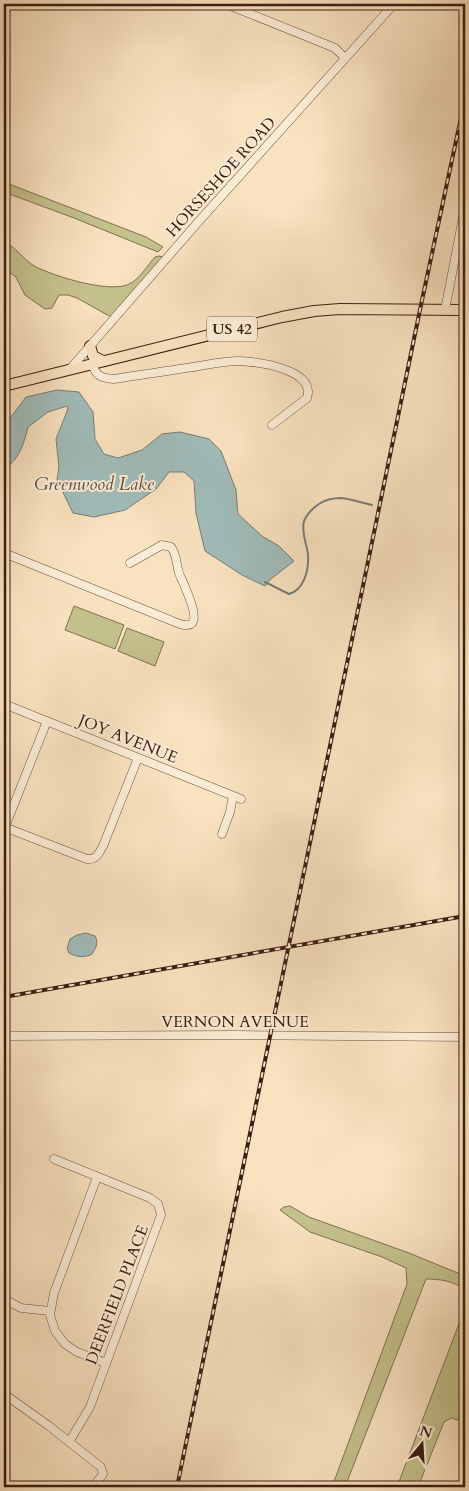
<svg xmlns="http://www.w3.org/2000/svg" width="469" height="1491" viewBox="0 0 469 1491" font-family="Cardo,serif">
<rect width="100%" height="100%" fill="#f9e2c0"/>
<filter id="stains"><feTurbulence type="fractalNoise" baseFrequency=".004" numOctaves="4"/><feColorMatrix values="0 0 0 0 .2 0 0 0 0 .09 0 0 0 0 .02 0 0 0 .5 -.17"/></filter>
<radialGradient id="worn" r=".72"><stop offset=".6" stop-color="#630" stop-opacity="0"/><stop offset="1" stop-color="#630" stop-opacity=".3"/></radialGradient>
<!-- green -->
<path fill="#c4c18d" stroke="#80704f" d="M4,182L146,237L163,247L158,252L74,218L4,192Z
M4,242C16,247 23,259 34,266C53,276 113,295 131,283C140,278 148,265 155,257L159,256L163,257L111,317L77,298L68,295H59L52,308L45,309L25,295L16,277L4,269Z
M74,606L124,625L115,649L65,630Z
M127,628L164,642L155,666L118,651Z
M290,1206L309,1217L409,1253L465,1276V1290C455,1281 439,1279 426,1279L345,1487H332L407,1284L406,1268L382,1257L310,1232L280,1210L284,1207Z
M465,1308V1424L461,1421L451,1418L444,1422L418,1487H397Z"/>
<!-- water -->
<path fill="#a0bcba" stroke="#787d76" d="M57,390L79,392L93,412L95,439L104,454L118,458L142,450L162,434L180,432L209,439L221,451L236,490L238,514L262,536L279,546L294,561L271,579L265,586L242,575L205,551L196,513L194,481L184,472H169L156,489L125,510L94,517L73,513L57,480L59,467L56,439L68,409L67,406L48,412L28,427C23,447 20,457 4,470V426L26,397Z
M86,933L95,936C99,942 96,948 92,954C85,958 76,957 69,953L67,948L70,939L77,935Z"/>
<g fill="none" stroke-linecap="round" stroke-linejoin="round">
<!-- stream -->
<path stroke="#787d76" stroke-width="2" d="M265,582L289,594C304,590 309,570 308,555C307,544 301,533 304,521C307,514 313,508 319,504C325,500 334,498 341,498C351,499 362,503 372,505"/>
<!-- minor casing -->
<g stroke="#6b4f3d" stroke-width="9">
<path id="minor" d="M226,4L335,48L345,58
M445,310L465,207
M92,364C96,376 101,378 114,379C137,375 162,372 186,368C203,366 221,361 239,361C258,362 316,369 307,398L272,425
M70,369L200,220L394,4
M4,553L165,618C171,620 185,628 191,624C201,618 182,581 179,573C176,564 177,554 171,547L162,545L130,563
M4,704L241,799
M4,827L87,859C97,860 99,853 103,846L138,758
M5,827L47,721
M222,834L230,812L233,796
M4,1036L236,1035L465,1037
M54,1159L150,1198L158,1204L161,1215L90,1407L69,1442
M97,1177L54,1293L50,1315L55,1331L65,1344L77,1352L106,1363
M4,1299L21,1308L50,1311
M4,1394L49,1426L101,1467L103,1474L93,1487"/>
</g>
<!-- major casing -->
<g stroke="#3c1e11" stroke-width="12">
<path id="major" d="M90,346L93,356L103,361
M4,386L282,317L314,311L340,309L465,310"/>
</g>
<!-- minor -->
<use href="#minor" stroke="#fbecd6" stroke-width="8"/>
<!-- major -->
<use href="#major" stroke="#f9e2c0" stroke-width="10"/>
<!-- rail casing -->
<g stroke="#3c1e11" stroke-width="4">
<path id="rail" d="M4,997L465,916
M177,1487L421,305L465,99"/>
</g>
<!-- rail -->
<use href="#rail" stroke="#fbecd6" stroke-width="2" stroke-dasharray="5.5" stroke-linecap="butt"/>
</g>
<g text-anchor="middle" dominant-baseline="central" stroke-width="4" stroke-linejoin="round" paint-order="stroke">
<!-- shield labels -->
<rect fill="#fbecd6" stroke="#755c4c" stroke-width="1" x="207" y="316.5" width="50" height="25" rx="4"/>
<g font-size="15" font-weight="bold" fill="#3c1e11">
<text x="232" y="329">US 42</text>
</g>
<!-- street labels -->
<g font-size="16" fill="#3c1e11" stroke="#fbecd6">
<text transform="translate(221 177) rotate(-48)">HORSESHOE ROAD</text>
<text transform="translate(128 739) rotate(22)">JOY AVENUE</text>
<text x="235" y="1022">VERNON AVENUE</text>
<text transform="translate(117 1295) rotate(-69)">DEERFIELD PLACE</text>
</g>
<!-- water labels -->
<g font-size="18" font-style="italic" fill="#5a4d44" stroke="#fbecd6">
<text x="94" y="484">Greenwood Lake</text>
</g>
</g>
<!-- margin -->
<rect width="469" height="1491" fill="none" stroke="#f9e2c0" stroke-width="20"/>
<rect x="5" y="5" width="459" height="1481" fill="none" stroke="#3c1e11" stroke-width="2.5"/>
<rect x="10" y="10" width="449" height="1471" fill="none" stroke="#3c1e11"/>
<!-- north arrow -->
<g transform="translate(422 1444) rotate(18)" stroke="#fbecd6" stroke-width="4" paint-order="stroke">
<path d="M0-4L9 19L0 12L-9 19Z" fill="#3c1e11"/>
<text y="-8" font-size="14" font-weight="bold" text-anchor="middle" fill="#3c1e11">N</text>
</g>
<rect width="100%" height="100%" filter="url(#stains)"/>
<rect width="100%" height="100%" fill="url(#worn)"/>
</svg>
